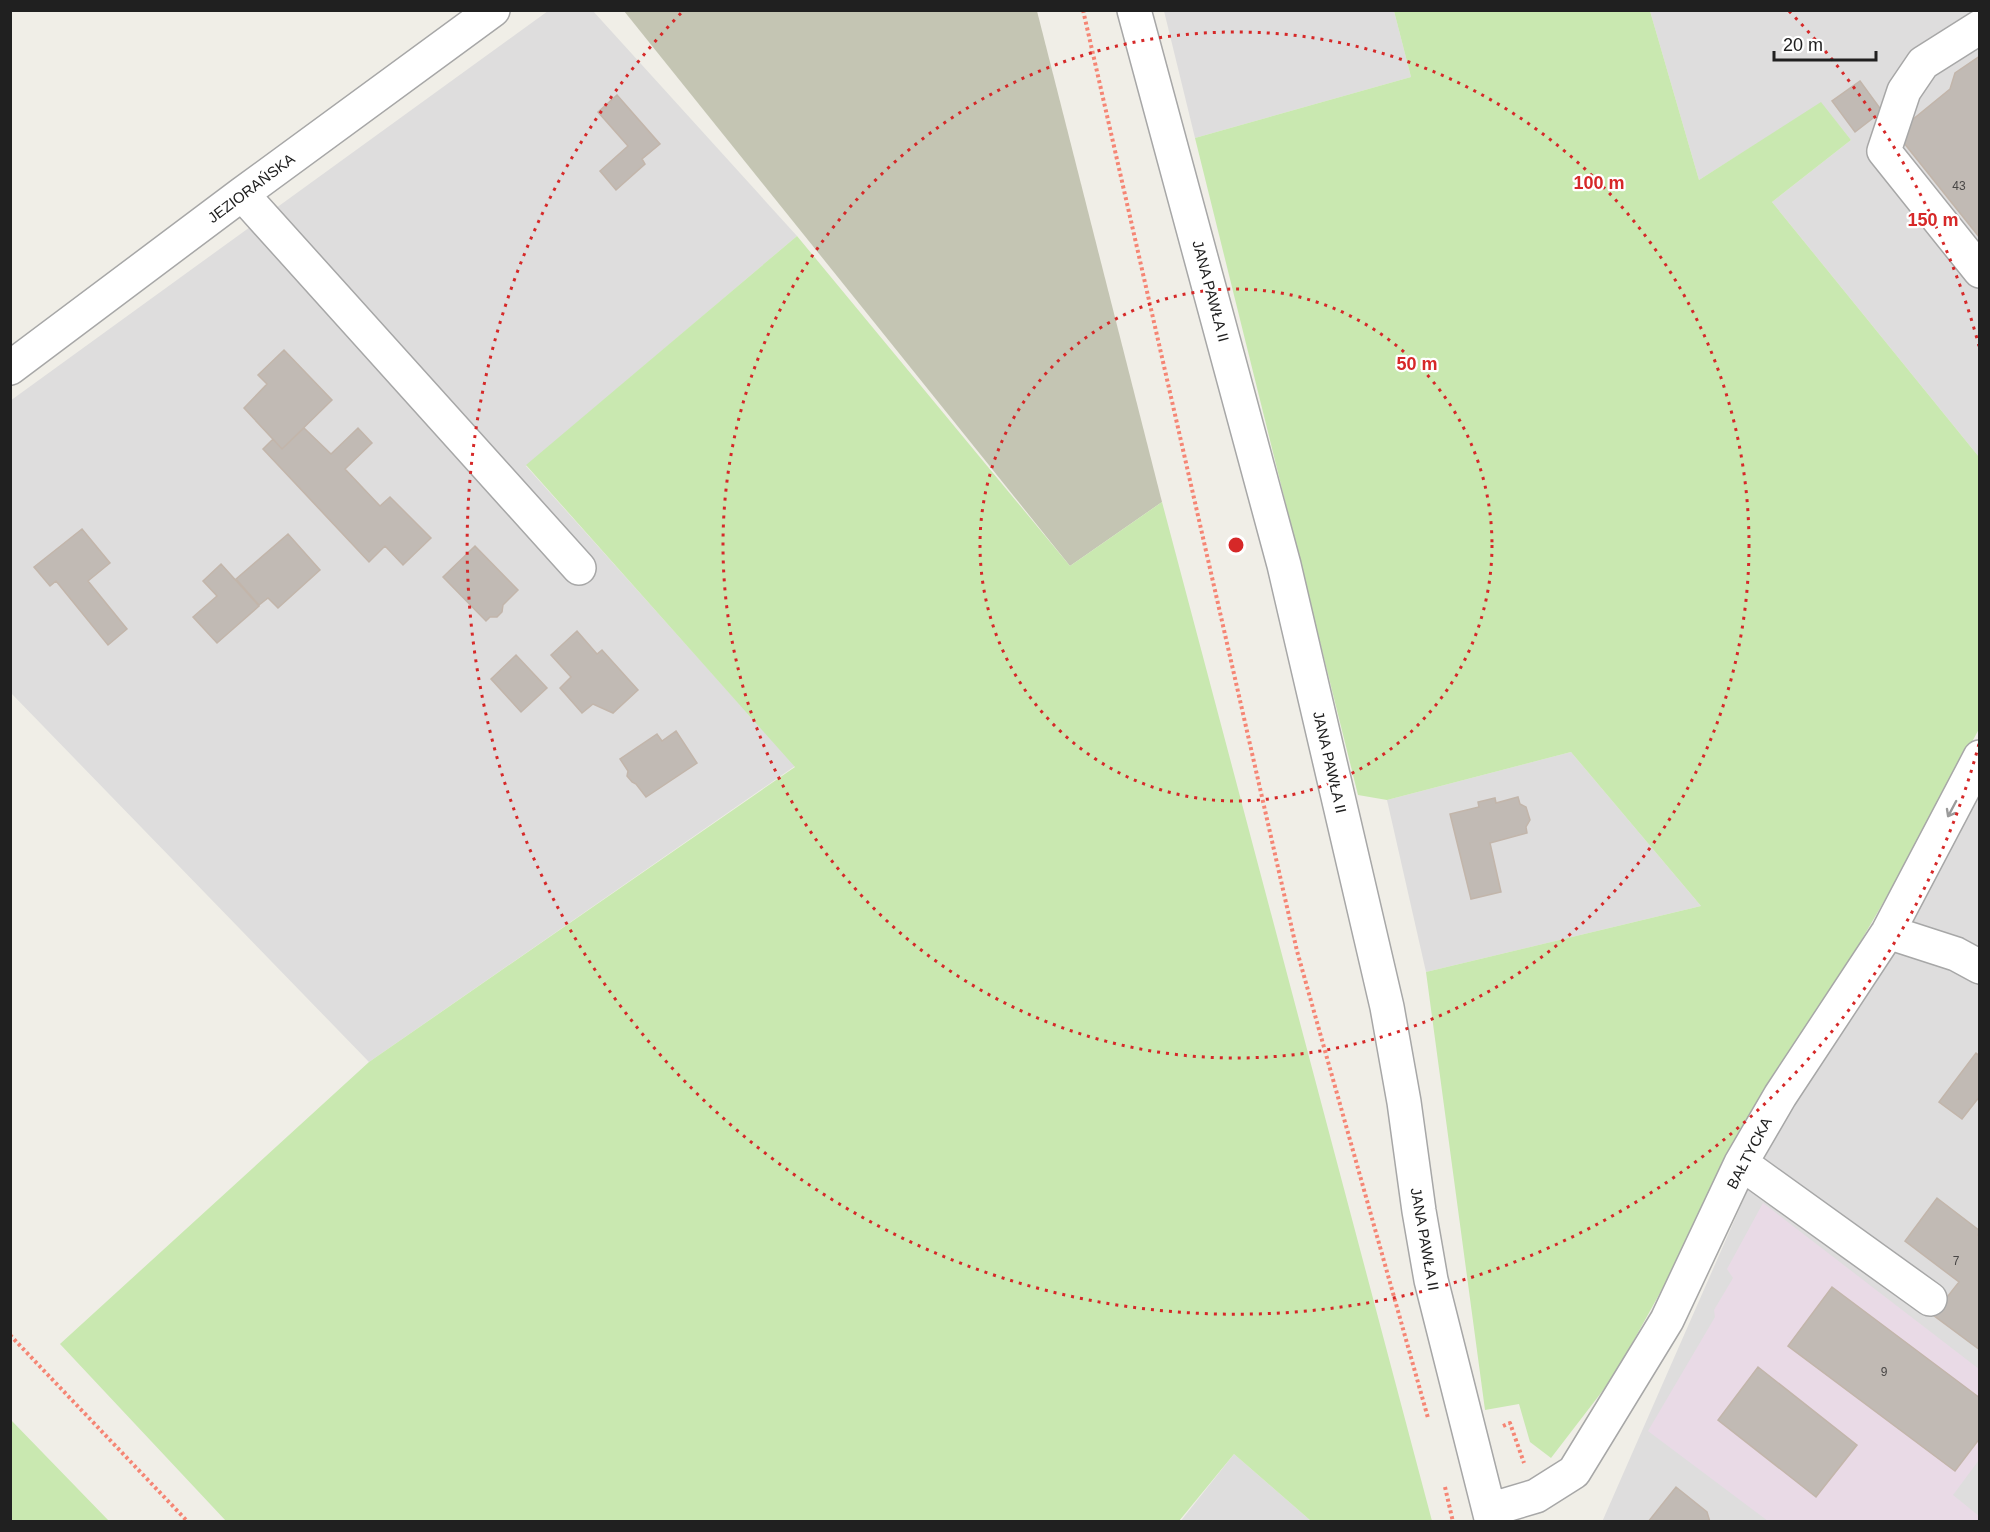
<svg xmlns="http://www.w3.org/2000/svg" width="1990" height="1532" viewBox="0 0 1990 1532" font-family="Arial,sans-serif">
<rect width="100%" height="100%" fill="#f0eee7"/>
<!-- residential -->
<path fill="#dedddd" d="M548,11H593L797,236L526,466L795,766L369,1062L11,693L10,401Z
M1164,11H1394L1411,77L1195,138Z
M1650,11H1979V457L1772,202L1851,140L1821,103L1699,180Z
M1979,738V1521L1602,1522L1785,1105Z
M1571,752L1701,906L1426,972L1387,800Z
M1234,1454L1311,1521L1180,1522Z"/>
<!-- industrial -->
<path fill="#e9dae6" d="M1763,1203L1979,1369V1460L1953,1495L1979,1516V1521H1768L1648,1431L1715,1317L1714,1310L1733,1278L1727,1269Z"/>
<!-- construction -->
<path fill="#c4c5b3" d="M624,11H1037L1162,502L1070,566Z"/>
<!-- grass -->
<path fill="#c9e8b0" d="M1394,11H1650L1699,180L1821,102L1851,140L1772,202L1979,457V729L1908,860L1733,1161L1614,1376L1551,1458L1530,1442L1519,1404L1485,1410L1426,972L1701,906L1571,752L1387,800L1358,795L1195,138L1411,77Z
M797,236L1070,566L1162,502L1432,1521H1311L1234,1454L1179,1521H226L60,1344L369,1062L795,767L526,465Z
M11,1420L109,1521H11Z"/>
<!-- building -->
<path fill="#c1bab4" stroke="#c2b5aa" stroke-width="1.5" d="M1980,56V238L1896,133L1950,89L1955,73Z
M1860,81L1882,111L1855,132L1832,101Z
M617,95L660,144L642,159L645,164L616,190L600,171L628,146L598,112Z
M284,350L332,400L282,449L244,408L267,384L258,375Z
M304,428L331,454L358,428L372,443L345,469L380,506L390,497L431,538L403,565L385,546L369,562L263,449L273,439L282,449Z
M82,529L110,563L88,581L127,629L108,645L56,581L50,586L34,567Z
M288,534L320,570L278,608L268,598L259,605L236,579Z
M475,546L518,590L503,605L502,612L497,617H490L486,621L443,577Z
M221,564L259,606L217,643L193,617L217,596L203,581Z
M577,631L597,654L602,650L638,690L613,713L593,704L582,713L560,688L571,677L551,655Z
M516,655L547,688L521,712L491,679Z
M676,731L697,763L646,797L636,784L632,782L627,776L628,771L620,759L657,734L662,741Z
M1518,797L1520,804L1526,807L1530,820L1526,827L1527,833L1490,843L1501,892L1471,899L1450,814L1479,807L1478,802L1495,798L1496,803Z
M1976,1053L1980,1056V1096L1962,1119L1939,1102Z
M1937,1198L1980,1231L1978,1235L1980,1237V1350L1933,1315L1959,1282L1905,1241Z
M1832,1287L1980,1398V1438L1955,1471L1788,1346Z
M1758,1367L1857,1445L1816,1497L1718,1420Z
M1676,1487L1707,1512L1710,1522H1648Z"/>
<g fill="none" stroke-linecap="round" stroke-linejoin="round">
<!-- minor casing -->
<g stroke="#a7a7a7" stroke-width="36">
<path id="minor" d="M1134,10L1284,565L1387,1007L1404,1102L1419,1211L1431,1280L1492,1522
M1980,27L1923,63L1904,91L1884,151L1980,271
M242,194L579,568
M10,368L242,194L493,10
M1888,932L1956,954L1980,967
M1741,1163L1930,1299
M1489,1510L1536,1496L1574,1472L1667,1320L1741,1163L1780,1096L1888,932L1980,757"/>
</g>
<!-- path -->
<path stroke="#f58574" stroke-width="4" stroke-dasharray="3 3" stroke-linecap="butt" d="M1083,10L1297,951L1428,1418
M10,1335L188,1522
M1503,1426L1510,1423L1524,1463
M1445,1487L1453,1522"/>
<!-- minor -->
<use href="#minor" stroke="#fff" stroke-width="33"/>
</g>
<!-- one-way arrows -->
<defs><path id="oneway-shaft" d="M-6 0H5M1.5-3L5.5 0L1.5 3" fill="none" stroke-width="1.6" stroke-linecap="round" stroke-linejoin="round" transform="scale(1.5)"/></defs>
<use stroke="#9b9b9b" href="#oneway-shaft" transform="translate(1952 809) rotate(118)"/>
<!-- distance rings -->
<g fill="none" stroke="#d62828" stroke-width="3" stroke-dasharray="3 6">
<circle cx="1236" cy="545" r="256"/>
<circle cx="1236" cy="545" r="513"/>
<path d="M1979 744A769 769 0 1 1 683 11M1789 11A769 769 0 0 1 1979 346"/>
</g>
<g text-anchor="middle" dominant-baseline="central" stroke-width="4.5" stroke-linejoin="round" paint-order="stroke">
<!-- number labels -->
<g font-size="12" fill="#484645">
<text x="1959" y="186">43</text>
<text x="1956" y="1261">7</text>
<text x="1884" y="1372">9</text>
</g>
<!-- street labels -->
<g font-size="15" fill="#202020" stroke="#fff">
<text transform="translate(251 188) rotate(-37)">JEZIORAŃSKA</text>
<text transform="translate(1211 291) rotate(75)">JANA PAWŁA II</text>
<text transform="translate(1330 762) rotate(77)">JANA PAWŁA II</text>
<text transform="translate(1749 1153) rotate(-62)">BAŁTYCKA</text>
<text transform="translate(1425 1239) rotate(80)">JANA PAWŁA II</text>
</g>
</g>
<circle cx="1236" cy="545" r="9" fill="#d62828" stroke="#fff" stroke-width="3"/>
<g font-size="18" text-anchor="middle" font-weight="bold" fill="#d62828" stroke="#fff" stroke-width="4.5" stroke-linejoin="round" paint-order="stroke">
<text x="1599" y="189">100 m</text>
<text x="1933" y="226">150 m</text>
<text x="1417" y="370">50 m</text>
</g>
<!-- border -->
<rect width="1990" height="1532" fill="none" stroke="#202020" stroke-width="24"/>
<!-- scale -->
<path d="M1774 51v9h102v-9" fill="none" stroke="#202020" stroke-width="3"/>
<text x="1783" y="51" font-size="18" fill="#202020" stroke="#ffffff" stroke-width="4.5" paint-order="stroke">20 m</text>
</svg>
